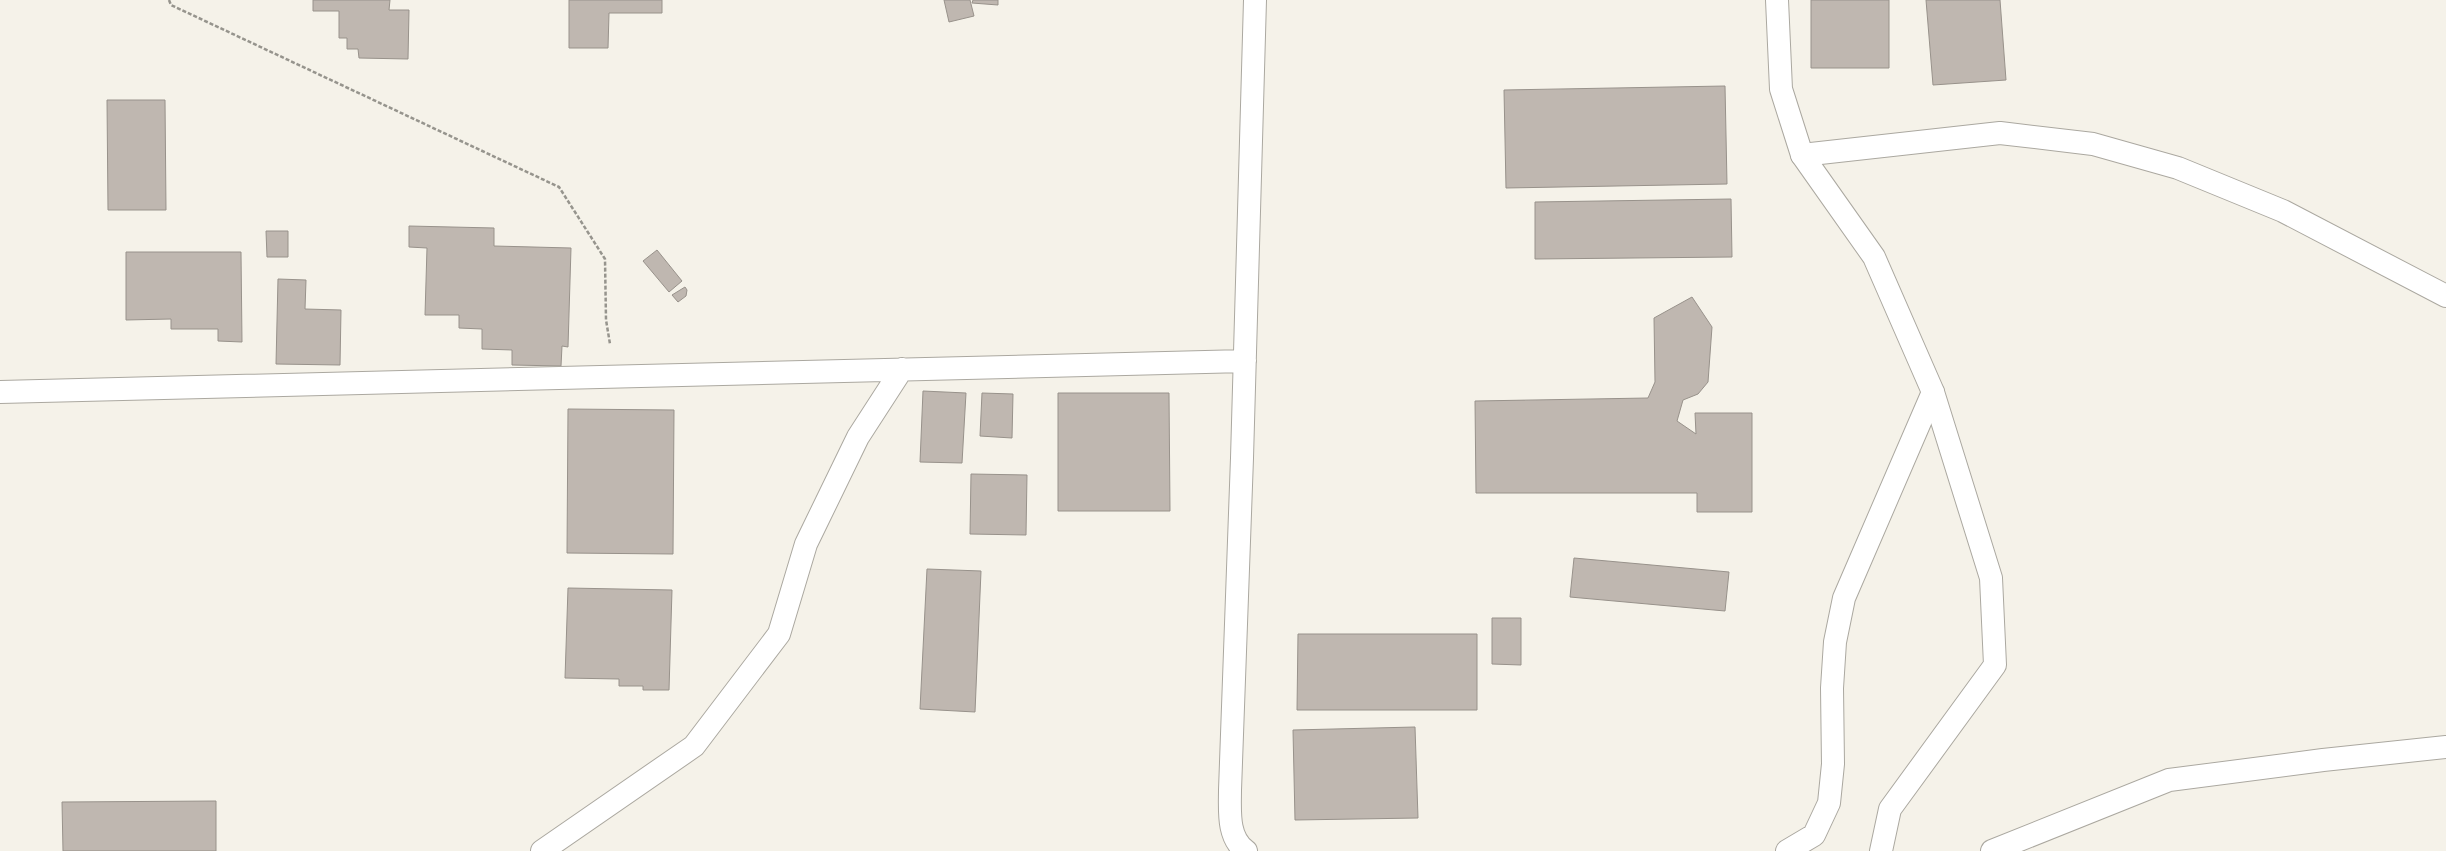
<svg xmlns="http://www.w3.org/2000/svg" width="2446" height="851" viewBox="0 0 2446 851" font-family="Roboto,sans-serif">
<rect width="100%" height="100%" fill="#f5f2e9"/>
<!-- building -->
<path fill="#bfb7b0" stroke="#98928b" d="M313,0H390L389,10H409L408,59L359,58L358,49H347V38H339V11H313Z
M569,0H662V13H609L608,48H569Z
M944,0H970L974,16L949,22Z
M973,0H998V5L972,3Z
M1811,0H1889V68H1811Z
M1926,0H2000L2006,80L1933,85Z
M1725,86L1727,184L1506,188L1504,90Z
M107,100H165L166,210H108Z
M1731,199L1732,257L1535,259V202Z
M409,226L494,228V246L571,248L568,347L562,346L561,366L512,365V350L482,349V329L459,328V315H425L427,248L409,247Z
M266,231H288V257H267Z
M657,250L682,281L669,292L643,261Z
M126,252H241L242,342L218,341V329H171V319L126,320Z
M278,279L306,280L305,309L341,310L340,365L276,364Z
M685,287L687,290L686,296L678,302L672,295Z
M1692,297L1712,327L1708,382L1698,394L1683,400L1677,421L1696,434L1695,413H1752V512H1697V493H1476L1475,401L1648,398L1655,382L1654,318Z
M923,391L966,393L962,463L920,462Z
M982,393L1013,394L1012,438L980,436Z
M1058,393H1169L1170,511H1058Z
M568,409L674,410L673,554L567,553Z
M971,474L1027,475L1026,535L970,534Z
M1574,558L1729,572L1725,611L1570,597Z
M927,569L981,571L975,712L920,709Z
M568,588L672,590L669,690H643V686H619V679L565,678Z
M1492,618H1521V665L1492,664Z
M1298,634H1477V710H1297Z
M1415,727L1418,818L1295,820L1293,730Z
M216,801V851H63L62,802Z"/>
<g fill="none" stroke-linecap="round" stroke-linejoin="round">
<!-- service casing -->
<g stroke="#aba8a0" stroke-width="24">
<path id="service" d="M1777,0L1781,89L1802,155L1874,257L1933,392L1991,578L1995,665L1890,809L1881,851"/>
</g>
<!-- minor casing -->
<g stroke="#aba8a0" stroke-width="24">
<path id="minor" d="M1802,155L2000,133L2093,144L2178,168L2283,211L2446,296
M0,392L1245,361
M542,851L694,746L779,634L806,544L858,437L902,369
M1246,851C1227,838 1230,810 1230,790L1242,458L1255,0
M1787,851L1814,835L1829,803L1833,764L1832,688L1835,642L1844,598L1933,392
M1992,851L2169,780L2323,760L2446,747"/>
</g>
<!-- path -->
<path stroke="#96948d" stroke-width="2.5" stroke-dasharray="4 2" stroke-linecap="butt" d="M169,0L171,5L559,187L605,259L606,320L610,344"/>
<!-- service -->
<use href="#service" stroke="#fff" stroke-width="22"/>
<!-- minor -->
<use href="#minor" stroke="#fff" stroke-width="22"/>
</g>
</svg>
